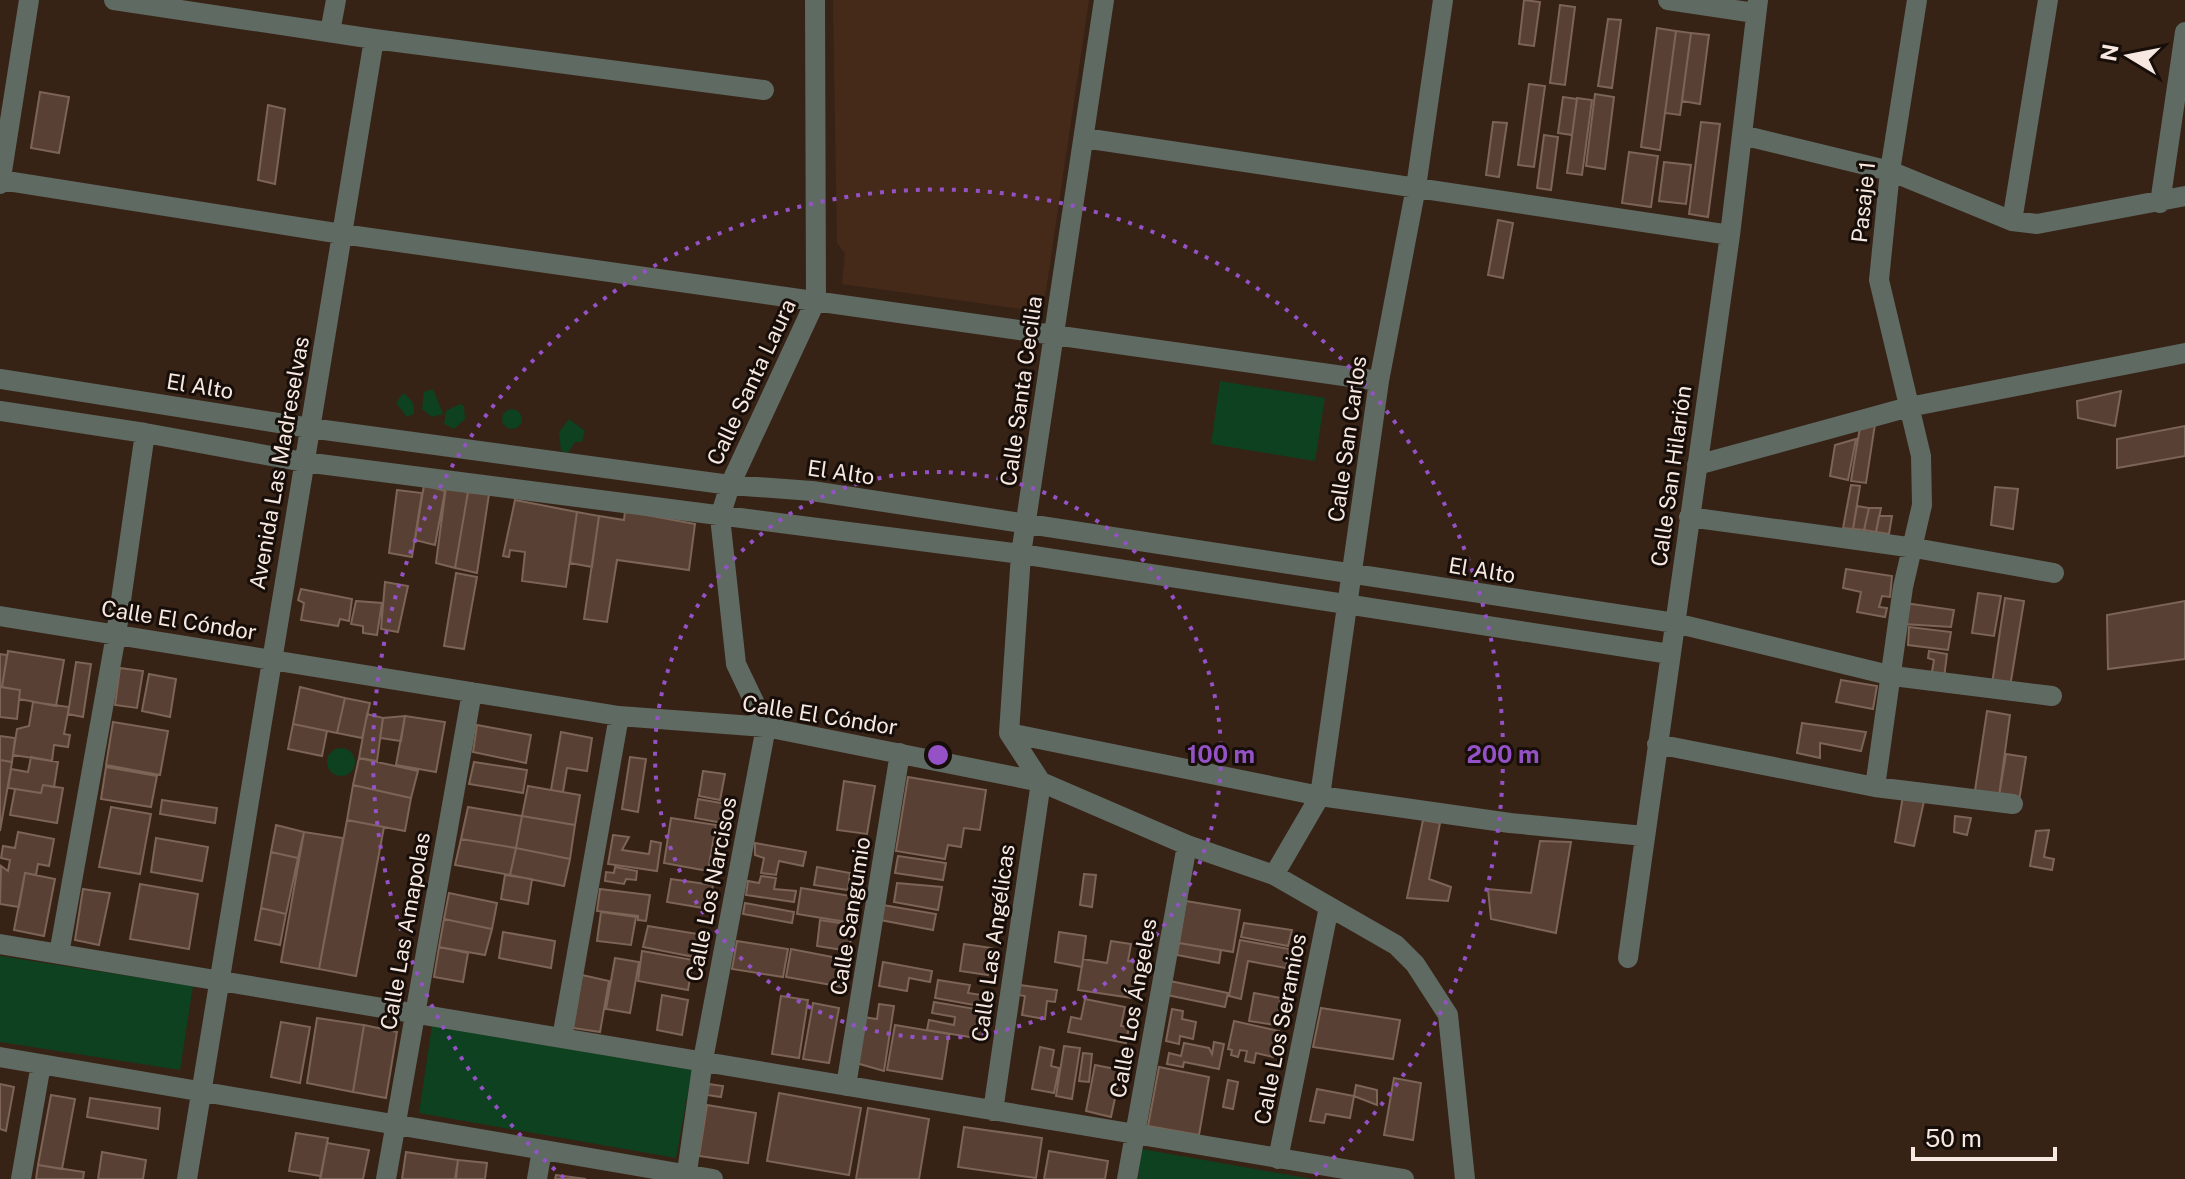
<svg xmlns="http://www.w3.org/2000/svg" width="2185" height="1179" viewBox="0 0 2185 1179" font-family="'Public Sans',sans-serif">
<rect width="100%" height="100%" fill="#372216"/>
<!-- built -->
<path fill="#452a1a" d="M833,0H1089L1045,297L1035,311L842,284L845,253L837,243Z"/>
<!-- green -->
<path fill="#0d411f" d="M1220,381L1325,398L1315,461L1211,444Z
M433,389L443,414L432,417L422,409L424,392Z
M403,393C411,399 415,403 414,414L407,417L396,403Z
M460,404L464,406L465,419L454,429L444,424L446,411Z
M502 419a10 10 0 1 1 20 0a10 10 0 1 1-20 0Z
M569,419L585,431L582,442H575L568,453L561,451L559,432Z
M327 762a14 14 0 1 1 28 0a14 14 0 1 1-28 0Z
M0,956L193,986L180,1070L0,1042Z
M432,1026L692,1070L676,1158L419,1113Z
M1142,1149L1312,1179H1138Z"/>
<!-- building -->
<path fill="#584134" stroke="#7c6456" stroke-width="2" d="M1524,0L1540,2L1534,46L1519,44Z
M1560,5L1575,7L1565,85L1550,83Z
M1608,19L1621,20L1612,88L1598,86Z
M1657,28L1676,31L1660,150L1641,147Z
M1676,31L1691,33L1680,115L1665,113Z
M1691,33L1709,35L1700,104L1682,101Z
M1529,84L1545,86L1534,167L1518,165Z
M40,92L69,97L59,153L31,148Z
M1595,94L1614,97L1605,169L1586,166Z
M1563,97L1577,99L1572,135L1558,133Z
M1577,98L1592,100L1582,175L1567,173Z
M268,105L285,109L275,184L258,180Z
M1493,122L1507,123L1499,177L1486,175Z
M1701,122L1720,124L1708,217L1689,214Z
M1544,135L1558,137L1551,190L1537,188Z
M1629,152L1658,156L1651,207L1622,203Z
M1664,162L1691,165L1686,204L1659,201Z
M1498,220L1513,223L1503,278L1488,275Z
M2121,391L2115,426L2078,418L2077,401Z
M1875,424L1866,483L1851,481L1860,427Z
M2185,426V456L2117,468V439Z
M1856,439L1848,480L1830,476L1835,445Z
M424,485L445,491L435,545L415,540Z
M1851,485L1860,486L1853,529L1843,528Z
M446,487L468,492L455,568L436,563Z
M1995,487L2018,489L2013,529L1991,525Z
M397,490L422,493L412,557L389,553Z
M468,492L489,494L477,573L455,568Z
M515,500L577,512L566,587L522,581L525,552L510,550L509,557L503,556Z
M1857,506L1869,508L1864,530L1853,529Z
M1869,508H1881L1876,532L1864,530Z
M625,511L695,524L689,570L617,560L607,622L584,619L599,516L624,520Z
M577,512L599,516L592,567L570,563Z
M1879,516H1892L1889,534L1876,532Z
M1846,569L1892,576L1890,597L1882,596L1879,607L1887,608L1885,617L1857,612L1861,592L1843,588Z
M456,573L477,577L464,649L444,646Z
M385,582L408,586L398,632L381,629Z
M301,589L352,599L349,621L340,619L338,626L301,620L304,603L298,600Z
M1978,593L2001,596L1994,636L1972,633Z
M2005,598L2024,601L2010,687L1992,684Z
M356,601L382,603L377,635L363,633V626L351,624Z
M2185,601V659L2108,669L2107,615Z
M1905,603L1954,610L1951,627L1903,624Z
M1909,627L1951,632L1948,650L1908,645Z
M8,651L64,660L56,706L19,699L20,690L2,687Z
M1929,651L1947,654L1944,678L1931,677L1934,660L1928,658Z
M0,654L7,655L2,687H0Z
M76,662L91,664L83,717L68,714Z
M120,668L143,671L137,708L115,705Z
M149,674L176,679L170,717L142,711Z
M1841,680L1877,686L1873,709L1836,702Z
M0,687L20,690L17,719L0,717Z
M300,687L345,698L337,733L293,724Z
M345,698L370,703L362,738L337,733Z
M33,702L69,707L64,734L70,735L68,747L54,745L52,761L13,755L17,729L29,726Z
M1987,711L2010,715L1999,796L1974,797Z
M367,714L383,718L377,761L359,758Z
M405,716L445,722L436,772L396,765Z
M405,716L401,741L380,738L383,718Z
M113,722L168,731L160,775L106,765Z
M1802,723L1866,732L1861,751L1820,743V758L1797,753Z
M293,724L327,731L322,756L288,749Z
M477,725L531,735L526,763L473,752Z
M561,732L592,738L587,771L567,768L563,792L551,790Z
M0,736L15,738L12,762L0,760Z
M2006,754L2026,757L2019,801L1999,796Z
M31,757L58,762L54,787L43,785L41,793L8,788L11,769L28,772Z
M630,757L646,759L638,812L622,809Z
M359,758L418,771L411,798L353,785Z
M0,760L12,762L0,831Z
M474,762L527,770L523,793L469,784Z
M106,767L157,776L151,807L101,799Z
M703,771L725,774L720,800L699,796Z
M908,777L986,790L980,830L964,828L961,847L948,845L945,859L896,851Z
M844,781L875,786L867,834L837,830Z
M43,785L63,788L57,823L10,815L15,789L41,793Z
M353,785L411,798L405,831L347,820Z
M528,786L580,795L575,825L522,816Z
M1903,796L1924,801L1914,846L1895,842Z
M698,799L727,804L723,823L695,818Z
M162,800L217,808L215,823L160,814Z
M111,807L151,814L140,874L99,867Z
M468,807L522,816L516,848L461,839Z
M522,816L575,825L570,859L516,848Z
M1955,816L1971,818L1967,835L1954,832Z
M671,818L716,825L708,871L664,863Z
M347,820L384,827L356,976L319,969Z
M1423,820L1440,823L1429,879L1451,887L1448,901L1407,898Z
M276,825L304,832L298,858L271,852Z
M2049,830L2044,857L2054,859L2052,870L2030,866L2036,831Z
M18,832L54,839L49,866L38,864L36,875L25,873L19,907L0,904L1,866L8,871L10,860L1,858L3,846L15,848Z
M304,832L343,838L319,969L281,962Z
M613,835L629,837L622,850L649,854L651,841L661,843L657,871L608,864Z
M156,838L208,847L202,881L151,872Z
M461,839L516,848L510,875L455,865Z
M1540,841L1571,842L1556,933L1491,919L1488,889L1531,893Z
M755,843L806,852L803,866L779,861L776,875L761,873L764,858L755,855Z
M516,848L570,859L564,886L510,875Z
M271,852L298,858L286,914L261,908Z
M898,856L946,863L943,880L895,873Z
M615,867L637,871L636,880L626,879L624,884L605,881L606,872L614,873Z
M817,867L850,873L848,890L814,885Z
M25,873L55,879L44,936L14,930Z
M1084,874L1096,875L1092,907L1080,905Z
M505,875L532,879L528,904L501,899Z
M761,876L776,878L774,889L796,891L794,902L746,895L748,881L759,883Z
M671,879L713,885L709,909L667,902Z
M897,883L942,887L938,910L894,902Z
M140,884L198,894L189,949L130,939Z
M801,888L851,896L847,922L797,914Z
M83,889L110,893L99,945L75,940Z
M600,889L650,895L646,921L638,920V916L597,911Z
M449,893L497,903L492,929L444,919Z
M1186,901L1240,910L1233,952L1179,943Z
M745,903L794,912L792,923L743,914Z
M883,905L936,914L933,930L880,920Z
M261,908L286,914L280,945L255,940Z
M601,912L636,917L631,945L597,941Z
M444,919L492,929L485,955L439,947Z
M820,920L853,925L849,951L817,946Z
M1244,923L1292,930L1288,946L1241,937Z
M648,926L698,934L694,957L643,947Z
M503,932L555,941L551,968L499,958Z
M1059,932L1086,936L1082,967L1055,962Z
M1240,940L1289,949L1286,968L1248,961L1241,999L1229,996Z
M737,941L788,949L783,977L732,969Z
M1111,941L1131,944L1128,961L1137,962L1132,998L1078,990L1083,959L1107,963Z
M1179,943L1221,950L1219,963L1177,955Z
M964,944L992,948L988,975L960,971Z
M439,947L468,953L463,982L434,977Z
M791,949L848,960L843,987L786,977Z
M642,951L693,960L688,990L638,981Z
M615,958L639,962L630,1013L606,1009Z
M883,962L932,971L930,982L909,978L907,991L879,986Z
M582,975L609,981L600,1032L573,1028Z
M938,980L970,985L968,993L982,995L980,1006L935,998Z
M1170,981L1228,993L1225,1007L1167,995Z
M1020,985L1057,990L1055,1002L1047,1001L1045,1019L1022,1015L1025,996L1018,995Z
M1254,993L1281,998L1276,1025L1249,1021Z
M662,995L688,1000L682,1035L657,1030Z
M781,996L808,1000L799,1058L772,1054Z
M1085,999L1125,1007L1121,1026L1129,1027L1126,1043L1068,1032L1071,1017L1081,1019Z
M934,1002L987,1011L982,1039L927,1030L929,1020L954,1025L955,1017L932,1013Z
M813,1003L839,1008L829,1063L803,1059Z
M879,1004L894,1006L884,1071L856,1063L863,1017L877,1019Z
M1321,1008L1400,1020L1393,1059L1313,1047Z
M1172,1009L1183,1011L1182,1019L1196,1022L1193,1039L1180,1036L1179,1044L1166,1041Z
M317,1018L364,1025L353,1092L307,1083Z
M1234,1021L1279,1031L1273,1057L1256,1053L1254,1063L1245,1061L1247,1051L1240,1050L1238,1057L1231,1055L1232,1050L1228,1049Z
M281,1022L310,1027L300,1083L271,1077Z
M364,1025L397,1032L386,1098L353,1092Z
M895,1025L949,1034L942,1079L887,1070Z
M1214,1042L1224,1044L1219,1069L1184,1062L1183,1067L1167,1064L1169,1053L1181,1056L1184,1043L1209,1048L1212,1054Z
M1064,1046L1080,1048L1072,1099L1056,1096Z
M1040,1047L1054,1050L1051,1066L1059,1068L1054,1093L1032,1089Z
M1083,1053L1092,1054L1089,1082L1079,1081Z
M1095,1065L1121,1070L1111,1117L1086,1111Z
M1159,1067L1209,1077L1199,1135L1148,1126Z
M1394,1078L1421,1083L1413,1140L1384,1135Z
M1228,1080L1238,1082L1233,1109L1223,1107Z
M0,1084L14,1087L6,1131L0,1129Z
M709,1084L723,1086L721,1097L707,1095Z
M1356,1085L1377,1090V1105L1354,1096Z
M1317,1089L1354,1096L1350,1118L1326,1114L1324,1123L1310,1121Z
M779,1093L861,1108L849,1175L767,1161Z
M51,1095L75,1099L62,1169L38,1165Z
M90,1098L160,1108L158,1129L87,1117Z
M707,1105L756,1113L748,1163L699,1156Z
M868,1108L929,1119L919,1179H856Z
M964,1127L1042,1138L1036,1178L958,1167Z
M296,1133L328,1138L321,1176L289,1171Z
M327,1143L369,1150L363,1179H320Z
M1049,1151L1108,1161L1105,1179H1044Z
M102,1152L146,1160L143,1179H98Z
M406,1152L458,1160L455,1179H402Z
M458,1160L487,1163L485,1179H456Z
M38,1165L84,1172L83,1179H36Z
M556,1175L586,1179H555Z"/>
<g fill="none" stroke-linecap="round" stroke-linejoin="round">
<!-- minor -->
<path stroke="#5f6a62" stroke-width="20" d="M114,0L374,39L764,90
M1668,0L1755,13
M330,32L336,0
M1742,135L1890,171L2012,221L2037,224L2185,196
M1084,138L1730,235
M0,180L342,234L1379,381
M0,184L29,0
M2160,203L2185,32
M2012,221L2048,0
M0,379L310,428L730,485L812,491L1675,623L1893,676L2052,696
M0,411L145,433L304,462L1021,554L1670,654
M1697,465L1909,407L2185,353
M1689,517L1915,548L2054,573
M0,616L619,716L766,727L1041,782L1187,845L1274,875L1396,945L1415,964L1448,1015L1465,1179
M1009,733L1320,796L1510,823L1644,836
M1657,744L1875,787L2013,804
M1875,787L1903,587L1922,505L1921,456L1879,280L1890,171L1917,0
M1274,875L1320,796L1379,381L1416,187L1443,0
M0,944L1404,1179
M59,954L116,635L145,433
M1628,958L1730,235L1758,0
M562,1038L619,716
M0,1057L713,1179
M846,1086L900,753
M993,1111L1041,782L1009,733L1021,554L1104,0
M1278,1159L1329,907
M21,1179L41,1064
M187,1179L374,39
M386,1179L472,692
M537,1179L542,1150
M686,1179L703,1060L766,727L736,664L720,517L730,485L816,300L815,0
M1127,1179L1187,845"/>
</g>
<!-- distance rings -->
<g fill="none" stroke="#9452c6" stroke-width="4" stroke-dasharray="4 8">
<circle cx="938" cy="755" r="283"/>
<path d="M564 1178A565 565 0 1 1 1312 1178"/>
</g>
<g text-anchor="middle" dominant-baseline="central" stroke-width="6" stroke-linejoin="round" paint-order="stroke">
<!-- street labels -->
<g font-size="22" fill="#f7e9e1" stroke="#170e09">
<text transform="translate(1863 202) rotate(-84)">Pasaje 1</text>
<text transform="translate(751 382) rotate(-65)">Calle Santa Laura</text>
<text transform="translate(200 386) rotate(9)">El Alto</text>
<text transform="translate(1021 391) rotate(-82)">Calle Santa Cecilia</text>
<text transform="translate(1347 439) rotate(-82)">Calle San Carlos</text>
<text transform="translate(279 463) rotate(-80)">Avenida Las Madreselvas</text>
<text transform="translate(841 472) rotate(8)">El Alto</text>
<text transform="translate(1671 476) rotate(-82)">Calle San Hilarión</text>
<text transform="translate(1482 570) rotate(9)">El Alto</text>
<text transform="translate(179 620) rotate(9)">Calle El Cóndor</text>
<text transform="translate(820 715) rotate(9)">Calle El Cóndor</text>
<text transform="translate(711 889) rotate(-79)">Calle Los Narcisos</text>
<text transform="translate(850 916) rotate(-81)">Calle Sangumio</text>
<text transform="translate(405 931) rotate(-80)">Calle Las Amapolas</text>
<text transform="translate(993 943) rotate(-82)">Calle Las Angélicas</text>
<text transform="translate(1133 1008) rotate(-80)">Calle Los Ángeles</text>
<text transform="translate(1280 1029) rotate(-79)">Calle Los Seramios</text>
</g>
</g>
<circle cx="938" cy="755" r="12" fill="#9452c6" stroke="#170e09" stroke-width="4"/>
<g font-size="24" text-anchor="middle" font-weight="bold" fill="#9452c6" stroke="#170e09" stroke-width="6" stroke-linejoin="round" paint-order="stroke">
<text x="1221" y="763">100 m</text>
<text x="1503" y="763">200 m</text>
</g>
<!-- north arrow -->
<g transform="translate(2129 56) rotate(280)" stroke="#170e09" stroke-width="6" paint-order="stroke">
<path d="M0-6L14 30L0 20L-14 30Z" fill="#f7e9e1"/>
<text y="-12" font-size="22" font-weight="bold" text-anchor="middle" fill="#f7e9e1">N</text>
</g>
<!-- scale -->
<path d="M1913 1147v12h142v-12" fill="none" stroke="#f7e9e1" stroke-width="4"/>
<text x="1925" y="1147" font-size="24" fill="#f7e9e1" stroke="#170e09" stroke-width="6" paint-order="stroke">50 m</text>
</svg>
